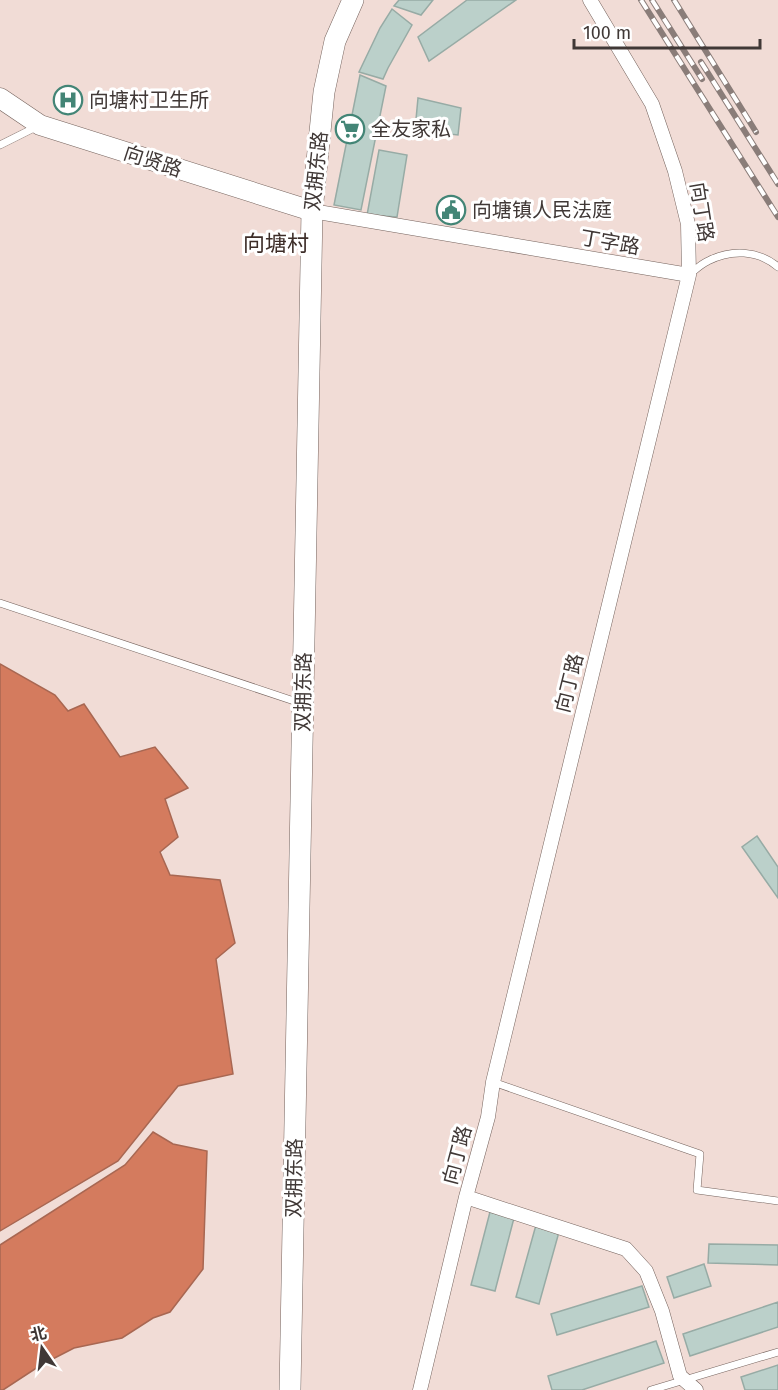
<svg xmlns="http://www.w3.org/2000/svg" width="778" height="1390" viewBox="0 0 778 1390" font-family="'Fira Sans','Noto Sans SC',sans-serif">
<rect width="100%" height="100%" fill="#f1dcd6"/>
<!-- water -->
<path fill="#d47b5e" stroke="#a86752" stroke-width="1.5" d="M0,664L55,695L68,711L84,704L120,757L155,747L188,788L165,799L178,837L160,852L170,875L220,880L235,943L216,959L233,1074L178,1086L118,1161L0,1231Z
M153,1132L173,1144L207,1151L203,1269L170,1312L153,1318L122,1338L74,1348L41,1365L3,1390H0V1245L125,1165Z"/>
<!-- building -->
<path fill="#bbd0ca" stroke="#97aba5" stroke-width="1.5" d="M399,0H433L421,15L394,6Z
M467,0H516L429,61L418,37Z
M392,9L412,25L388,68L383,79L359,72L380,28Z
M360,75L386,86L361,210L334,205Z
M418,98L461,108L458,135L415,130Z
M379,150L407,155L397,217L367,215Z
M757,836L778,867V898L742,847Z
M490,1212L514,1218L495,1291L471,1285Z
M536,1225L559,1232L539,1304L516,1297Z
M709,1244L778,1245V1265L708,1263Z
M704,1264L711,1286L674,1298L667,1277Z
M642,1286L649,1307L557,1335L551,1314Z
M778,1302V1327L690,1356L683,1334Z
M656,1341L664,1363L582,1390H552L548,1376Z
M778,1365V1390H745L741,1377Z"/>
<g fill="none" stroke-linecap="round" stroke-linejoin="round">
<!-- lane casing -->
<g stroke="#75635d" stroke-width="8">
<path id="lane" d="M0,145L38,126
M689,275C695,270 701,264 708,261C731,249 758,250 778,267
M0,603L300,703
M493,1082L700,1154L697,1190L778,1201
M651,1390L778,1352"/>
</g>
<!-- street casing -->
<g stroke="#75635d" stroke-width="15">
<path id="street" d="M312,211L689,275
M466,1197L626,1249L646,1271L662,1311L680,1376L696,1390
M420,1390L466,1197L488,1117L493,1082L689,275L688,224L675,171L652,104L590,0"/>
</g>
<!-- secondary casing -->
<g stroke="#75635d" stroke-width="21">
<path id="secondary" d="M0,98L40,125L312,211"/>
</g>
<!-- primary casing -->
<g stroke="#75635d" stroke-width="22">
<path id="primary" d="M290,1390L312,211L324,92L335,41L353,0"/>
</g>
<!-- lane -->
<use href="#lane" stroke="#fff" stroke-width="7"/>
<!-- street -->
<use href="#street" stroke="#fff" stroke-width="14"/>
<!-- secondary -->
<use href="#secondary" stroke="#fff" stroke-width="20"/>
<!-- primary -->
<use href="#primary" stroke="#fff" stroke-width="21"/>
<!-- rail casing -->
<g stroke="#8a7d79" stroke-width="6">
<path id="rail" d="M641,0L778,217
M652,0L702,79
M674,0L756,132
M701,62L778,184"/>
</g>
<!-- rail -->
<use href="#rail" stroke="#fff" stroke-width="4" stroke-dasharray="11" stroke-linecap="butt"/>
</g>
<!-- icons -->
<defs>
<g id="hospital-ring" transform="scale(1.5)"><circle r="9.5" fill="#fff" stroke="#438576" stroke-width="1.5"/><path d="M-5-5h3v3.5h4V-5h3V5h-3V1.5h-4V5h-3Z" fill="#438576"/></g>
<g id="supermarket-ring" transform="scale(1.5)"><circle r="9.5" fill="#fff" stroke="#438576" stroke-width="1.5"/><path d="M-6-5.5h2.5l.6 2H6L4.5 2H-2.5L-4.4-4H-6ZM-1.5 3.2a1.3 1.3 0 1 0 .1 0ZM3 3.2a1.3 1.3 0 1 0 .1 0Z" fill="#438576"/></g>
<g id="civic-ring" transform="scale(1.5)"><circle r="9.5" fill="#fff" stroke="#438576" stroke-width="1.5"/><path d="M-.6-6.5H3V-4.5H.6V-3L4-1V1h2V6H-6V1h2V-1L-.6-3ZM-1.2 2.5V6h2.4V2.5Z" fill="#438576"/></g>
</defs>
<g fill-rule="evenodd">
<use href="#hospital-ring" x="68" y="100"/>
<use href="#supermarket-ring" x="350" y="129"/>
<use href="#civic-ring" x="451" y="210"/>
</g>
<g text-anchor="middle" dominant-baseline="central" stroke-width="6" stroke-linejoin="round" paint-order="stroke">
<!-- poi labels -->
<g font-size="20" fill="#403836" stroke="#fff" text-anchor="start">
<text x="89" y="100">向塘村卫生所</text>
<text x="371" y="129">全友家私</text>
<text x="472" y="210">向塘镇人民法庭</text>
</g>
<!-- street labels -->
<g font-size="20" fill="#403836" stroke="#fff">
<text transform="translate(153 161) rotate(18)">向贤路</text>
<text transform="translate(316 171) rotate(-84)">双拥东路</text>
<text transform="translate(702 212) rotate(81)">向丁路</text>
<text transform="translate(610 242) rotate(10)">丁字路</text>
<text transform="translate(569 683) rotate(-76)">向丁路</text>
<text transform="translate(303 692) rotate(-89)">双拥东路</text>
<text transform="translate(457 1155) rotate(-75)">向丁路</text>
<text transform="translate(294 1178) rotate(-89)">双拥东路</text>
</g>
<!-- quarter labels -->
<g font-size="22" fill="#3d2d28" stroke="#fff">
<text x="276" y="243">向塘村</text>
</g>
</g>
<!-- north arrow -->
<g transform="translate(42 1348) rotate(346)" stroke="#ffffff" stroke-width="4.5" paint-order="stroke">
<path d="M0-4.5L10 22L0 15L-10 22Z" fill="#403836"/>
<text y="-9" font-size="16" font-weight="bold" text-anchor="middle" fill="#403836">北</text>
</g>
<!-- scale -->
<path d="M574 39v9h186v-9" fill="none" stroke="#403836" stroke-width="3"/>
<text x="583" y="39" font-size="18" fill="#403836" stroke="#ffffff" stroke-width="4.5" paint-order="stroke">100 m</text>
</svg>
